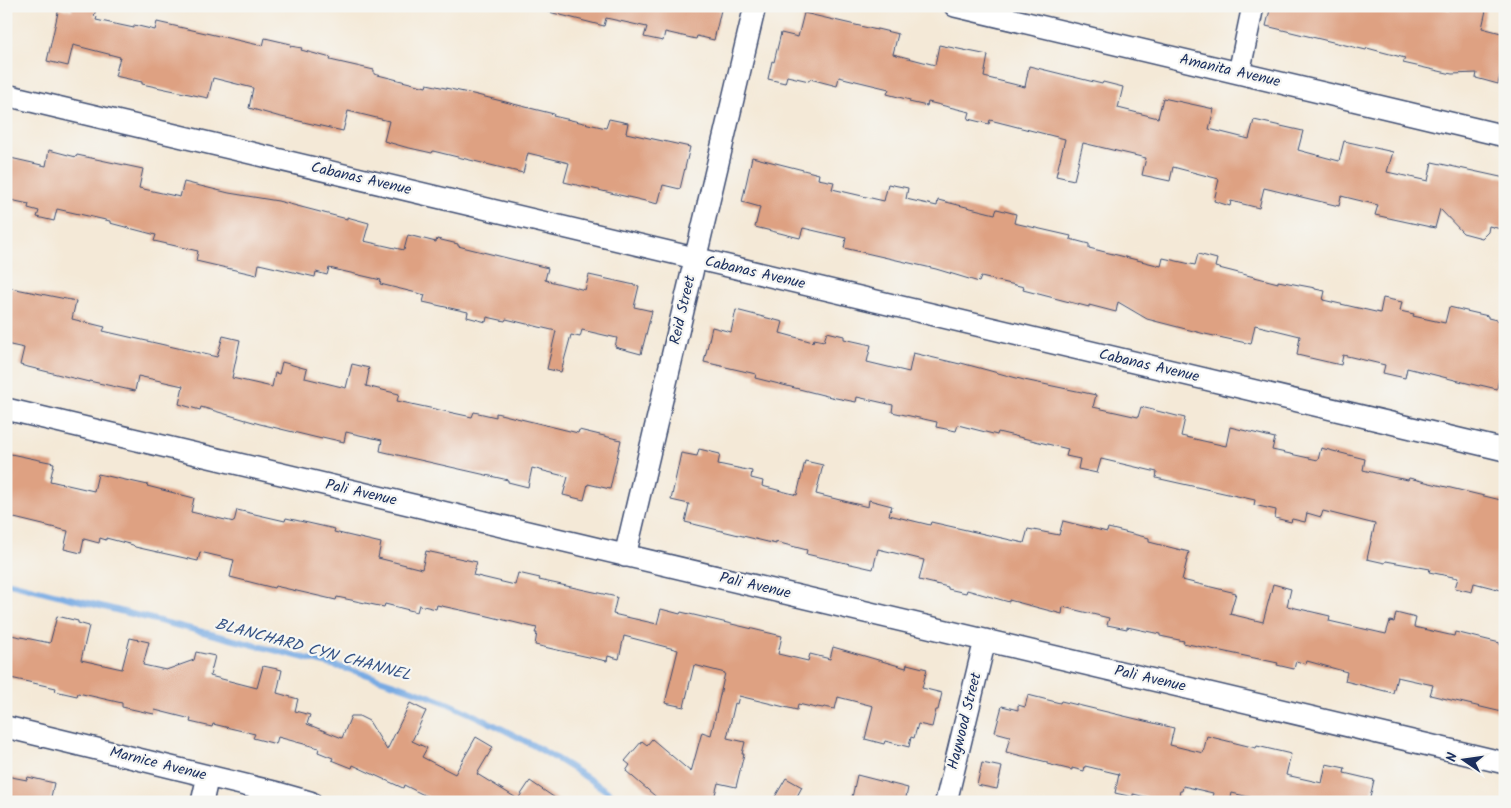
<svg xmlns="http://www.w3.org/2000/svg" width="1511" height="808" viewBox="0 0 1511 808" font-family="Kalam,sans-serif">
<rect width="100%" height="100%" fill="#f6f6f2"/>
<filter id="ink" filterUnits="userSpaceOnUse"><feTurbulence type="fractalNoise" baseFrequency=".02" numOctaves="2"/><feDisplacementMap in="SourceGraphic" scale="10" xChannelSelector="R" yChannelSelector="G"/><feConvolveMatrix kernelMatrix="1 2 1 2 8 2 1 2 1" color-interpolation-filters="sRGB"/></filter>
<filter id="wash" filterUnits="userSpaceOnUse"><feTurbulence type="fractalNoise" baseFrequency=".0096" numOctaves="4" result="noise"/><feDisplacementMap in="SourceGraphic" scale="20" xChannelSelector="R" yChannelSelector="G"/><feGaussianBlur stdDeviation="1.12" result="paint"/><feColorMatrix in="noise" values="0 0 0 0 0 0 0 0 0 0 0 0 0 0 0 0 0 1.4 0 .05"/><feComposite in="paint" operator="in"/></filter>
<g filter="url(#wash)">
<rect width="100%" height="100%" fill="#f4e9d7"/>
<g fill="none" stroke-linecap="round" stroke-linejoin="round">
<!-- stream -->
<path stroke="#77aae3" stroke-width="6" d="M6,582L348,669C382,680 416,690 449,704C509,730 569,763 622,802"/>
</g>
<g id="blocks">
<!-- building -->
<path fill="#dea182" d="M73,6H97L94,16L97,17L96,20L134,28V25L155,30L157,22L263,46L265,38L291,44L290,46L302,48L301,50L331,58L330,60L374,70V74L426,87L427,84L473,94L554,114L553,116L606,128L609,119L628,123L626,133L690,147L680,189L663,185L658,204L564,182L569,163L528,153L523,173L433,151L432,153L405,147L384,141L389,121L348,111L343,131L277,116L249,108L253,88L213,78L208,98L142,84V82L115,76L120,57L73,45L68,66L47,61L59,8L72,11Z
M550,6H707L721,10L714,40L697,36L696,39L665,32L663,41L644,37L647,27L606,18L604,26L549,12Z
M1271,6H1434L1450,10L1451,6H1487L1482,28L1505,34V69L1502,68L1498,84L1476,78L1477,73L1452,74L1403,63L1405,58L1367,48L1366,50L1266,26Z
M804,13L877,30V29L898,34L893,54L935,65L939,45L988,55L984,77L1025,87L1029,66L1102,84L1103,82L1123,87L1118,108L1158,118L1163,98L1214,109L1209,129L1249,139L1254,120L1303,131L1298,150L1339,161L1344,141L1393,152L1387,172L1428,181L1432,162L1505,178V230L1489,226L1488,232L1482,238L1463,233L1440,209L1435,228L1375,215L1378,205L1341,196L1339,206L1264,188L1259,208L1231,201L1230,206L1214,201L1219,179L1173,167L1170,181L1142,175L1146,158L1083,143L1074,180L1056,176L1065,139L990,120L989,124L968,119L970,112L928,102L927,106L909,102L910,100L887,94L889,89L839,77L837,86L810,79L809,81L787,76L785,83L768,79L772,61L774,62L781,33L798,37Z
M49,150L76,157L77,155L143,169L139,188L180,197L184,182L229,193L278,201L347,219V217L369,223L364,241L404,250L408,235L436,242L437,239L458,244V246L548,268L545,280L585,290L589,275L639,286L634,307L652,311L641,354L615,347L617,338L582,330L580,337L571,335L561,372L547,369L556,331L506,319L505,321L487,317L486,322L467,317L468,312L423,302L425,295L380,284L381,280L329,268L327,275L316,272L315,277L259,264L257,275L196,261L198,251L154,241L156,235L110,223V221L57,209L54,221L37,217L39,211L28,208L29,204L6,199V157L46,166Z
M752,157L819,174L818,179L834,182L832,189L884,201L888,184L908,188L906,199L937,206L938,200L995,214L997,209L1016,214L1014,223L1071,236L1070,239L1089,244V248L1161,266L1163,258L1195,265L1198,254L1217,259L1215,267L1278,283V281L1315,288V289L1325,291L1323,300L1380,313L1383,298L1402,302L1400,311L1414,314L1413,316L1445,323L1449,307L1488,316V318L1505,322V375L1500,374L1497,389L1480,385L1479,386L1407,368L1405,378L1383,373L1385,365L1343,355L1341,365L1297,355L1300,336L1255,325L1251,344L1205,334L1147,319L1118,302L1116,312L1089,305V307L1023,290L1024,287L981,277L979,282L936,269L844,248L846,238L803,228L800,238L755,227L760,207L742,202Z
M6,287L76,301L72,319L105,327L103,331L217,357L223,336L240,340L232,378L272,387L275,373L279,374L282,362L307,369L305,378L346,388L352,364L369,368L368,371H369L366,386L399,394L397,401L472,417L474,412L496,417V413L578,433L579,430L621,440L610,489L588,484L584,500L563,495L568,477L532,468L528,487L508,482V480L380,451L382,440L346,432L344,442L322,437V439L260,424L201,407L200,410L179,404L183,386L138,376L135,391L89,381V382L20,365L24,348L6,344Z
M736,310L783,322L780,333L813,342L814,339L824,341L827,332L844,336V339L871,345L867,362L909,372L913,353L960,364L961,363L1024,380L1096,395L1093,407L1138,417L1141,407L1185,418L1181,436L1226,446L1230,427L1275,438L1272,450L1318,460L1321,448L1365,459L1363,470L1392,477L1408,480L1409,478L1505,501V591L1474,583L1472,592L1455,588L1458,578L1429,572L1430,569L1386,561L1385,563L1367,559L1375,524L1323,511L1321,517L1307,513L1305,522L1292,519L1291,522L1275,518L1276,510L1254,505L1255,500L1156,478L1157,472L1101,459L1097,473L1078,469L1080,459L1066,456L1068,449L998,432L997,435L958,425L956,431L936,427L937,422L892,412L893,405L857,397L856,402L831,397L755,378L756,374L704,362L712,327L731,332Z
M699,449L720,454L718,464L752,471L751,478L763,481L762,486L797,495L805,461L823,465L816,494L868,507L869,500L892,506L889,515L930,525L931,522L1024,543L1028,529L1059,535L1063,521L1107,532L1108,528L1149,538V542L1189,552L1182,580L1236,593L1230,614L1263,622L1273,584L1291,589L1287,606L1330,616L1329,621L1386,634L1390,621L1394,622L1396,613L1416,618L1414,627L1454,636L1455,632L1500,643V645L1505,646V703L1502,712L1430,695L1433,685L1397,677L1393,693L1345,681L1347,672L1307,661L1306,664L1296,661L1294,669L1277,665L1278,663L1183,643L1184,641L1160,636V634L1127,627V629L1107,625L1109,618L1063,607L1062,614L1009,600V602L967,590L966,593L948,589V587L919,580L924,560L878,549L873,569L806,554L807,550L776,542V544L685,522L689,504L671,500L681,453L697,456Z
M6,453L54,463L50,481L94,491L98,474L148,485L147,486L194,498L191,512L234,522L237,510L285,521L286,518L335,529L334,532L381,543L378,558L422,569L426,551L477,562L473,575L515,585L518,573L540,578L539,580L617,597L613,614L657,624L661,609L680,614L681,612L782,636L778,654L808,661L810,654L830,659L833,647L906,668L907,664L927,669L922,688L942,693L938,710H936L932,727L918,724L914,738L911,737L909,747L885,741L884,744L865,739L873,706L838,697L835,709L824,707L823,708L817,707L816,708L798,704L797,710L739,696L737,704L735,703L727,738L745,742L742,754H744L736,787L718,783L713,802H662L626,771L630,765L625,761L642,741L647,745L652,739L691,772L702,732L711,735L725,673L694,665L684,707L665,703L678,650L624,636L619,659L608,656L607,661L602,660L535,645L537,633H535L537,628L484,615L437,605L436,609L419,605L417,612L385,604L384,607L337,597L336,600L275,586L274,588L230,577L234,560L200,552L198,561L135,547L133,545L106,538V540L100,538L99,543L84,539L81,553L64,549L68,531L6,516Z
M57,616L78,621V623L89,626L81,660L122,669L130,638L149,642L143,665L166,670L194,660L196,652L215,656L210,676L257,688L263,666L282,670L277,693L298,699L295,711L310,715L307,724L342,738L351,716H359L369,721L387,750L410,703L426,711L412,741L427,748L422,757L455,774L476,737L493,747L477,774L518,799L530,781L561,802H438L404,785L403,788L368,772L353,765L352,768L332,760L333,758L318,752L319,748L278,737L276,744L253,738L255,734L213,724L212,727L190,722L191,719L155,710L154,714L122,707V703L78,693L77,696L55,691L56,688L6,677V634L50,643Z
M1028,695L1060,703L1061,701L1174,728L1170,745L1203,753L1207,736L1256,748L1257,746L1291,754L1286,775L1322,783L1326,764L1345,768L1344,773L1374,780L1369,802H1270L1232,793L1230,802H1211L1213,793L1183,786L1182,791H1180L1177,802H1167L1133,794V797L1115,793L1119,774L1085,766L1084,771L1072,768V770L1047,764V762L1006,752L1010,736L995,732L1002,706L1018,710V705L1025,707Z
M982,763L1002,767L997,789L977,785Z
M857,775L908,788L905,802H851Z
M6,776L27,780L28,777L54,783L50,802H6Z
M786,778L802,787L794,802H772Z"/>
</g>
</g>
<g filter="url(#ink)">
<use href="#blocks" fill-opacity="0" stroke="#3c4b70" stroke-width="1"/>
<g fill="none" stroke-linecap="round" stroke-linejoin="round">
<!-- minor casing -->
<g stroke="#3c4b70" stroke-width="24">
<path id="minor" d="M955,6L1505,136
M1239,73L1253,6
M6,95L1505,450
M6,409L1505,763
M625,556L755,6
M6,727L278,793L310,802
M202,802L208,776
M946,802L985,640"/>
</g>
<!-- minor -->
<use href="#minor" stroke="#fff" stroke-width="21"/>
</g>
</g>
<g text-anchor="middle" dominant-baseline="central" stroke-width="4.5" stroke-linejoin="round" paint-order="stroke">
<!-- street labels -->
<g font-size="15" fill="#1b2f5e" stroke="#f6f6f2">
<text transform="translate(1230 71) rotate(13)">Amanita Avenue</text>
<text transform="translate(361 179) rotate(13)">Cabanas Avenue</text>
<text transform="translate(755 273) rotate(13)">Cabanas Avenue</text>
<text transform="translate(683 310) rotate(-77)">Reid Street</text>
<text transform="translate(1149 366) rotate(13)">Cabanas Avenue</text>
<text transform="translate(361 493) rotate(13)">Pali Avenue</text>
<text transform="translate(755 586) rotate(13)">Pali Avenue</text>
<text transform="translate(1150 679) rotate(13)">Pali Avenue</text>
<text transform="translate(965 721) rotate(-76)">Haywood Street</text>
<text transform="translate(158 764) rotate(14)">Marnice Avenue</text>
</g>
<!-- water labels -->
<g font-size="16" font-style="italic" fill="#375486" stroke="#f6f6f2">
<text transform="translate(313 650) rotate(15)">BLANCHARD CYN CHANNEL</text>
</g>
</g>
<!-- margin -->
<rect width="1511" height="808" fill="none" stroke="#f6f6f2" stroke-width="25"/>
<!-- north arrow -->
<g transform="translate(1464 760) rotate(283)" stroke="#f6f6f2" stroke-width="4" paint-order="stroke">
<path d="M0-4L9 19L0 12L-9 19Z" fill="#1b2f5e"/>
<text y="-8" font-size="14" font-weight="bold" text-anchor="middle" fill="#1b2f5e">N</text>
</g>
</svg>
